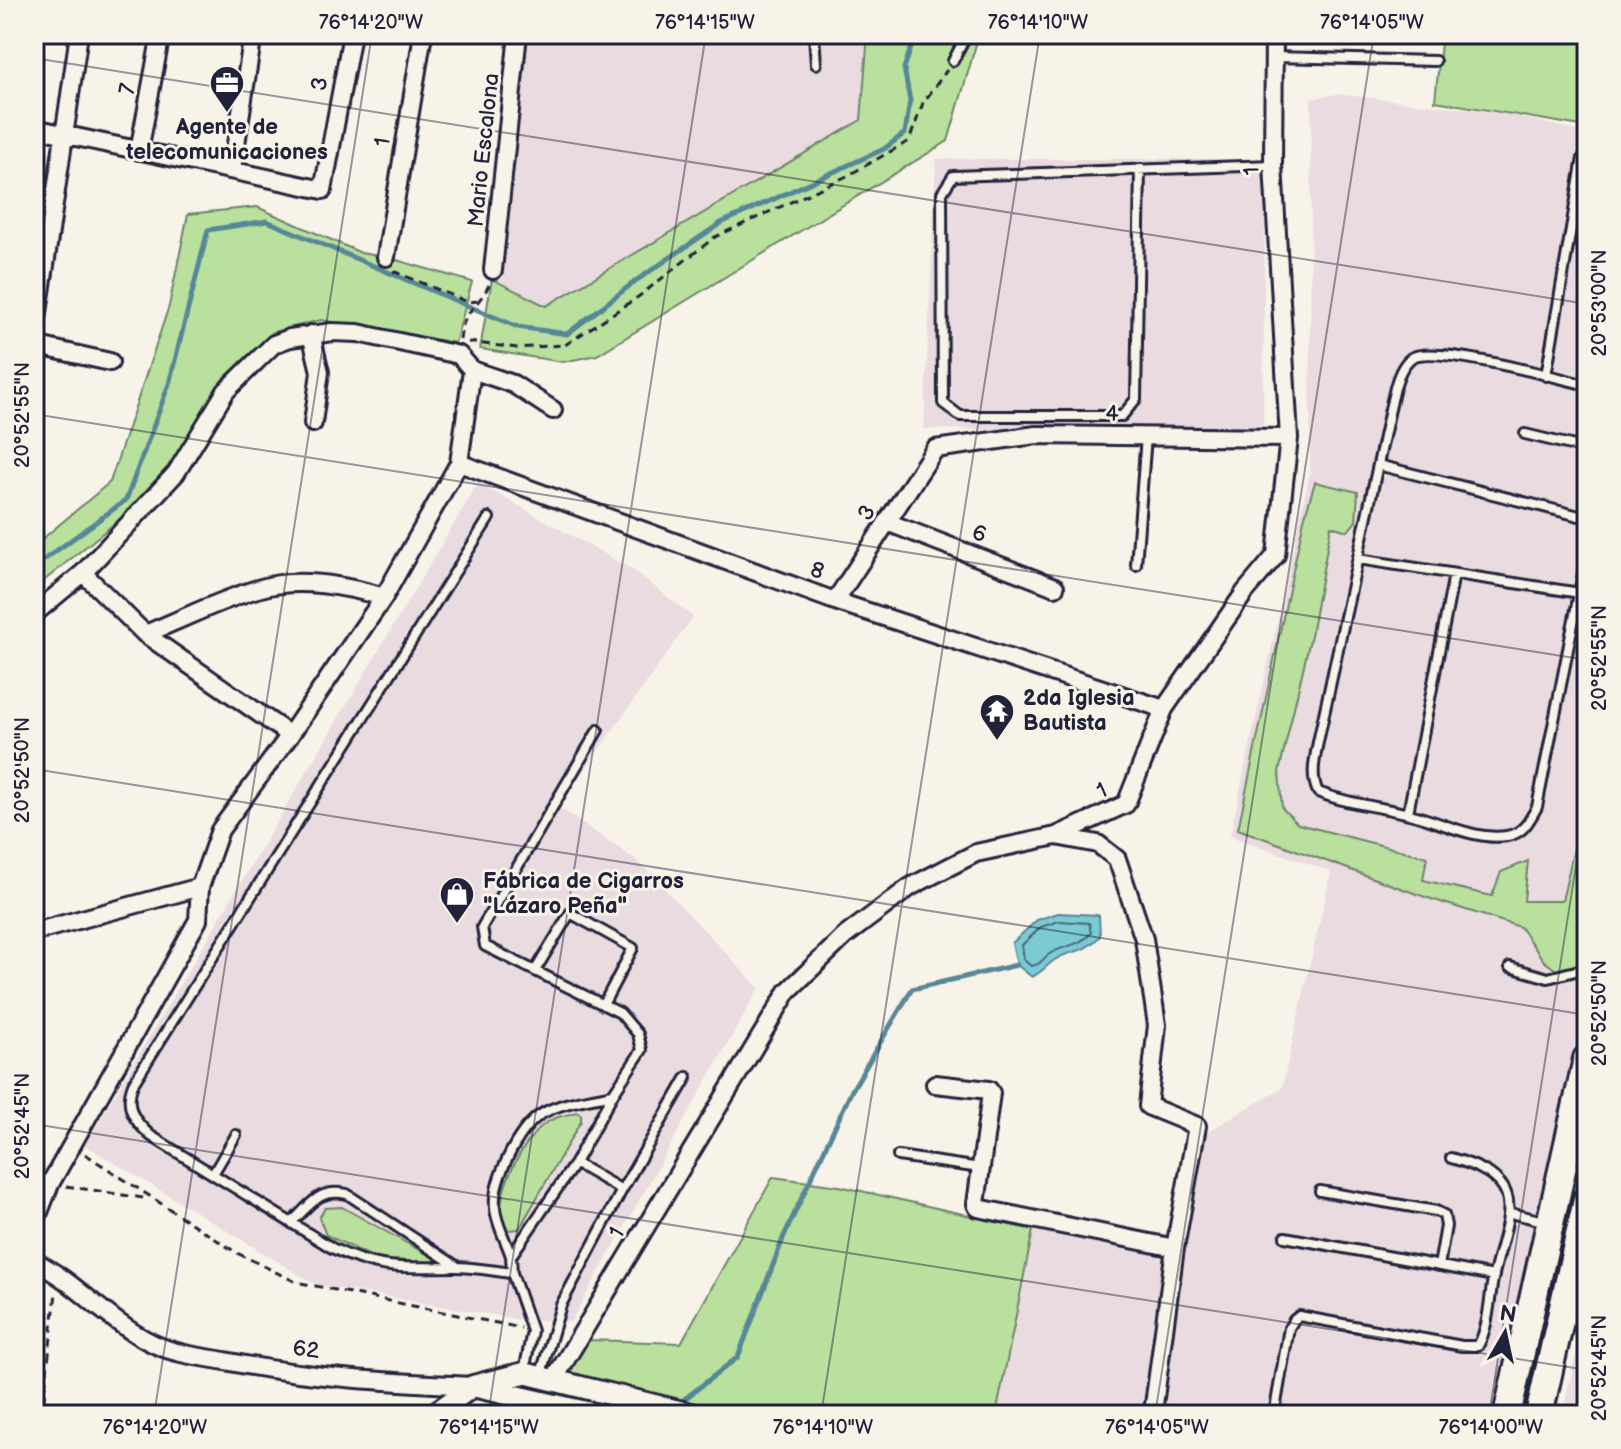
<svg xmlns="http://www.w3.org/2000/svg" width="1621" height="1449" viewBox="0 0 1621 1449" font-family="'Balsamiq Sans',sans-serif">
<rect width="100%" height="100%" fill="#f7f3e8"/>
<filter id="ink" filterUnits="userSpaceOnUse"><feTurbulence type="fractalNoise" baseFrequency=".0125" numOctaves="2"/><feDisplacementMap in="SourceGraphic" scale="16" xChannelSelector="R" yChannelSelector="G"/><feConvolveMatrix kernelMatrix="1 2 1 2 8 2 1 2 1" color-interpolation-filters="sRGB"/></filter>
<g filter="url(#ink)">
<!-- built -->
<path fill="#eadbe0" d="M529,34H868L861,120L546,306L492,279Z
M1337,94L1503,113L1587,133V1028L1500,1415H996L1033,1230L1175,1259L1204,1134L1282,1088L1331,872L1230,836L1310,472L1311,99Z
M936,159H1265L1263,432L924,429Z
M478,483L633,570L693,617L558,807L639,862L759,988L571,1322L515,1319L315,1284L85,1145Z
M1587,1305V1415H1562Z"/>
<!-- green -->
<path fill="#b9e19d" stroke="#6e826c" stroke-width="2" d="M868,34H979L948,141L597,355L563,362L480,349L492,279L546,306L861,120Z
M1442,34H1587V127L1435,101Z
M257,207L361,253L386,257L472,282L455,343L321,320L273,332L222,380L154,491L34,589V546L110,482L169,306L188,214Z
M1315,482L1358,492L1356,521L1348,531L1331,526L1311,635L1279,772L1282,808L1298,824L1427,857L1423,880L1492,896L1501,872L1528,861L1524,901H1562L1587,792L1586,963L1556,970L1544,961L1520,927L1425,897L1238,829L1304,519Z
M578,1112L581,1115V1121L519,1229L509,1230C485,1209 522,1141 543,1125C553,1117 566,1115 578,1112Z
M773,1177L839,1186L1033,1230L996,1415H521L588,1340L681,1343Z
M342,1207L444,1264L381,1261L326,1235L319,1218L325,1208Z"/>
<!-- water -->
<path fill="#7bcbd4" stroke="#578797" stroke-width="2" d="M1058,913L1099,915L1100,936C1081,956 1070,949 1053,961C1045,967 1041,973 1032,977L1017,965L1012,943L1037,920Z"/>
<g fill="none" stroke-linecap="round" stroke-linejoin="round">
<!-- shore -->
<path stroke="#466678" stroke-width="2" d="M1059,921L1089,923L1091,933C1079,947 1062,945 1048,955C1041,961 1040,965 1031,966L1024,960L1022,945L1041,927Z"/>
<!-- stream -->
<path stroke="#578797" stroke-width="5" d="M34,567L126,500L169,384L208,230L267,221L518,327L567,334L637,280L721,223L884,149L905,133L910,101L904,68L916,34
M682,1401L738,1357L784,1236L852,1090L912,989L1017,965"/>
<!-- service casing -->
<g stroke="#22223b" stroke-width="14">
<path id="service" d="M814,34L816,64
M1274,57L1435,61
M953,61L967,34
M1140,169L1136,399L1122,416H960L943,403L942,193L953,176L1273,165
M1546,376L1583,158
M1587,385C1558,378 1431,343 1411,358C1397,369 1394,393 1390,409L1318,742C1315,758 1310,776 1318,792C1347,804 1378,806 1409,814C1439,821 1475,841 1507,836C1524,833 1529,821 1537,807L1587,553
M1525,434L1587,449
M1378,465L1587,518
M489,518L133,1084C124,1107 134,1121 151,1136L332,1248C381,1272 404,1267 455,1267C474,1267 494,1271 512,1273
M1358,559L1580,593
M1136,565L1146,436
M1408,813L1454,574
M1510,967L1548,978L1587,968
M535,971L570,913L633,948L603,1005
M898,1156L980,1168
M575,1163L622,1190
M213,1174L236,1135
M1320,1191L1436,1211L1444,1215L1446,1226L1439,1266
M1510,1213L1548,1222
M292,1222C311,1204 319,1188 347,1194L458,1267
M1285,1237L1494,1276
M511,1256C506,1241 496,1223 495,1208C492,1181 518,1130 540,1115C560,1102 590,1099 613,1094
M524,1372L532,1331L512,1273L511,1256L575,1163L613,1094L642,1050L638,1034L620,1013L485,946L482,927L598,730
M540,1377L561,1305L622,1190L687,1077
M1274,1415L1289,1328L1294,1320L1299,1316L1462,1346H1478C1489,1326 1489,1301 1493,1279C1506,1216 1535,1181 1451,1158"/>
</g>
<!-- minor casing -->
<g stroke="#22223b" stroke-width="22">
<path id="minor" d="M34,128L323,190L352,34
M139,151L161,34
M232,170L253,34
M386,257L423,34
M493,270L518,34
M311,334L320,372L313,423
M34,340L79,34
M34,345L110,362
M459,463L835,601L1164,709
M887,522L1055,587
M83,573L145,634L290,735
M835,601L935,449L1036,435L1289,438
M34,614L83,573L176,473L226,391L274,344L290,338L332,332L358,333L459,355L472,370L513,384L553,410
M145,634C183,619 221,599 261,588C298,577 347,586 384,597
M1056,836L1098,844L1117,859L1144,939L1157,1025L1148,1106L1197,1126L1175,1248L1154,1405L1150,1415
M34,932L200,887
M935,1084L989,1090L991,1093L976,1204L978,1208L1175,1248
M34,1225L50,1184L198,920L200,887L220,830L290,735L384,597L459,463L472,370
M34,1261C78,1283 109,1323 154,1344C175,1354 202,1357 225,1361C307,1378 390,1382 473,1386
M553,1381L788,991L845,936L910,887L976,853L1056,836L1126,804L1164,709L1245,592L1276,555L1289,438L1273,165L1274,34"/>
</g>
<!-- tertiary casing -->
<g stroke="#22223b" stroke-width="26">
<path id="tertiary" d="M477,1387L599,1415
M433,1415L473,1386L524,1373L695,1415"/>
</g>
<!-- trunk casing -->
<g stroke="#22223b" stroke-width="32">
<path id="trunk" d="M1507,1415L1587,1059
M1539,1415L1587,1200"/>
</g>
<!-- path -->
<path stroke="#22223b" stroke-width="3" stroke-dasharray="8 6" stroke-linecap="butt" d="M393,271L468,302L479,301
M460,340C463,309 477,309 489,285
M468,342L517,348L565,345L638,297L715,237L847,176L909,141L923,103L947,70
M34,572L44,584
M85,1154L237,1253L296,1282L521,1328
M66,1186L149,1199
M42,1415L56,1293"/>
<!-- service -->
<use href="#service" stroke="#f7f3e8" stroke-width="8"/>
<!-- minor -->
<use href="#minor" stroke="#f7f3e8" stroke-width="16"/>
<!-- tertiary -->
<use href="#tertiary" stroke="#f7f3e8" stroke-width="20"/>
<!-- trunk -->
<use href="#trunk" stroke="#f7f3e8" stroke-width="26"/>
</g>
</g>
<!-- ticks -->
<path fill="none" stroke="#22223b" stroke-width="2" stroke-opacity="0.45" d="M34,58L1587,304M34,63L39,34M34,414L1587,660M34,769L1587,1015M34,1124L1587,1370M154,1415L372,34M488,1415L706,34M821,1415L1040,34M1155,1415L1374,34M1489,1415L1587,796"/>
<!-- icons -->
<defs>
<g id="office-pin" transform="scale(1.8)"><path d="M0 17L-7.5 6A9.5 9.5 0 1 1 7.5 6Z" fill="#22223b" stroke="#f7f3e8"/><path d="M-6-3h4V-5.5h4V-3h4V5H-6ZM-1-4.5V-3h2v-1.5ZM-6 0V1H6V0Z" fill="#fff"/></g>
<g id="temple-pin" transform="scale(1.8)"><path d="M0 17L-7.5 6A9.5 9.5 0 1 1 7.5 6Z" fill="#22223b" stroke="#f7f3e8"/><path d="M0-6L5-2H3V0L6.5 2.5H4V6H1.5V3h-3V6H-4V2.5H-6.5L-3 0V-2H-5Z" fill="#fff"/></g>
<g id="shop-pin" transform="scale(1.8)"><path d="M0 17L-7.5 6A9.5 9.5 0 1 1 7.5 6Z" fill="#22223b" stroke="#f7f3e8"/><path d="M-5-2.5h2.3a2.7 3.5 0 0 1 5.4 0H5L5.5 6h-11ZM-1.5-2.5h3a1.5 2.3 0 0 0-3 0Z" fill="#fff"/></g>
</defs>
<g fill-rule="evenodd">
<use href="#office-pin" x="227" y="83"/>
<use href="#temple-pin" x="997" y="711"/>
<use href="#shop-pin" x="457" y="894"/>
</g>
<g text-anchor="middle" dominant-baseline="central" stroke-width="6" stroke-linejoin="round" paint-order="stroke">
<!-- street labels -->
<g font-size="22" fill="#22223b" stroke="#f7f3e8">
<text transform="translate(320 84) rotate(-80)">3</text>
<text transform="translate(128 89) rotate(-80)">7</text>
<text transform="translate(383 142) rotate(-81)">1</text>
<text transform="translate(484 150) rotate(-84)">Mario Escalona</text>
<text transform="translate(1252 171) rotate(-92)">1</text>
<text transform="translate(1112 414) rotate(1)">4</text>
<text transform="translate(867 513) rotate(-57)">3</text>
<text transform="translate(979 534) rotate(21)">6</text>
<text transform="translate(817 571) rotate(20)">8</text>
<text transform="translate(1102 791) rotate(-24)">1</text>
<text transform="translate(617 1233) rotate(-59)">1</text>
<text transform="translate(306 1350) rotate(7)">62</text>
</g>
<!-- poi labels -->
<g font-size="22" font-weight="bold" fill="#22223b" stroke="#f7f3e8" text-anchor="start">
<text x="227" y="127" text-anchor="middle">Agente de<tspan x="227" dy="25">telecomunicaciones</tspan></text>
<text x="1023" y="698">2da Iglesia<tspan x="1023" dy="25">Bautista</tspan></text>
<text x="483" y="881">Fábrica de Cigarros<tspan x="483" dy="25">"Lázaro Peña"</tspan></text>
</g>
</g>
<!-- margin -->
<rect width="1621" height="1449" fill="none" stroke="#f7f3e8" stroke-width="88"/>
<!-- north arrow -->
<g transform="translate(1505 1333) rotate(9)" stroke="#f7f3e8" stroke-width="6" paint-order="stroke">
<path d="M0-6L14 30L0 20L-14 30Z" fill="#22223b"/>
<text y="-12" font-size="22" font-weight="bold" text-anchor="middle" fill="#22223b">N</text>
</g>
<rect x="44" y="44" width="1533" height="1361" fill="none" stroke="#22223b" stroke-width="3"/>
<g font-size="20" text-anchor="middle" fill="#22223b">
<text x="371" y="29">76°14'20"W</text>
<text x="705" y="29">76°14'15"W</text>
<text x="1038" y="29">76°14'10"W</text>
<text x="1372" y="29">76°14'05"W</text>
<text transform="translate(1599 303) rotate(-90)" y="7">20°53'00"N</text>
<text transform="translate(22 415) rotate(-90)" y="7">20°52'55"N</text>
<text transform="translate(1599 658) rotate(-90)" y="7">20°52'55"N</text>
<text transform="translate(22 770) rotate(-90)" y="7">20°52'50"N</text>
<text transform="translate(1599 1013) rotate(-90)" y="7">20°52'50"N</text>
<text transform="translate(22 1126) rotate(-90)" y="7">20°52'45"N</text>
<text transform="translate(1599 1368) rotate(-90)" y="7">20°52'45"N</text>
<text x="155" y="1434">76°14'20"W</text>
<text x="489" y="1434">76°14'15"W</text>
<text x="823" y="1434">76°14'10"W</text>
<text x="1157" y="1434">76°14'05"W</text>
<text x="1491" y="1434">76°14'00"W</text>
</g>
</svg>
